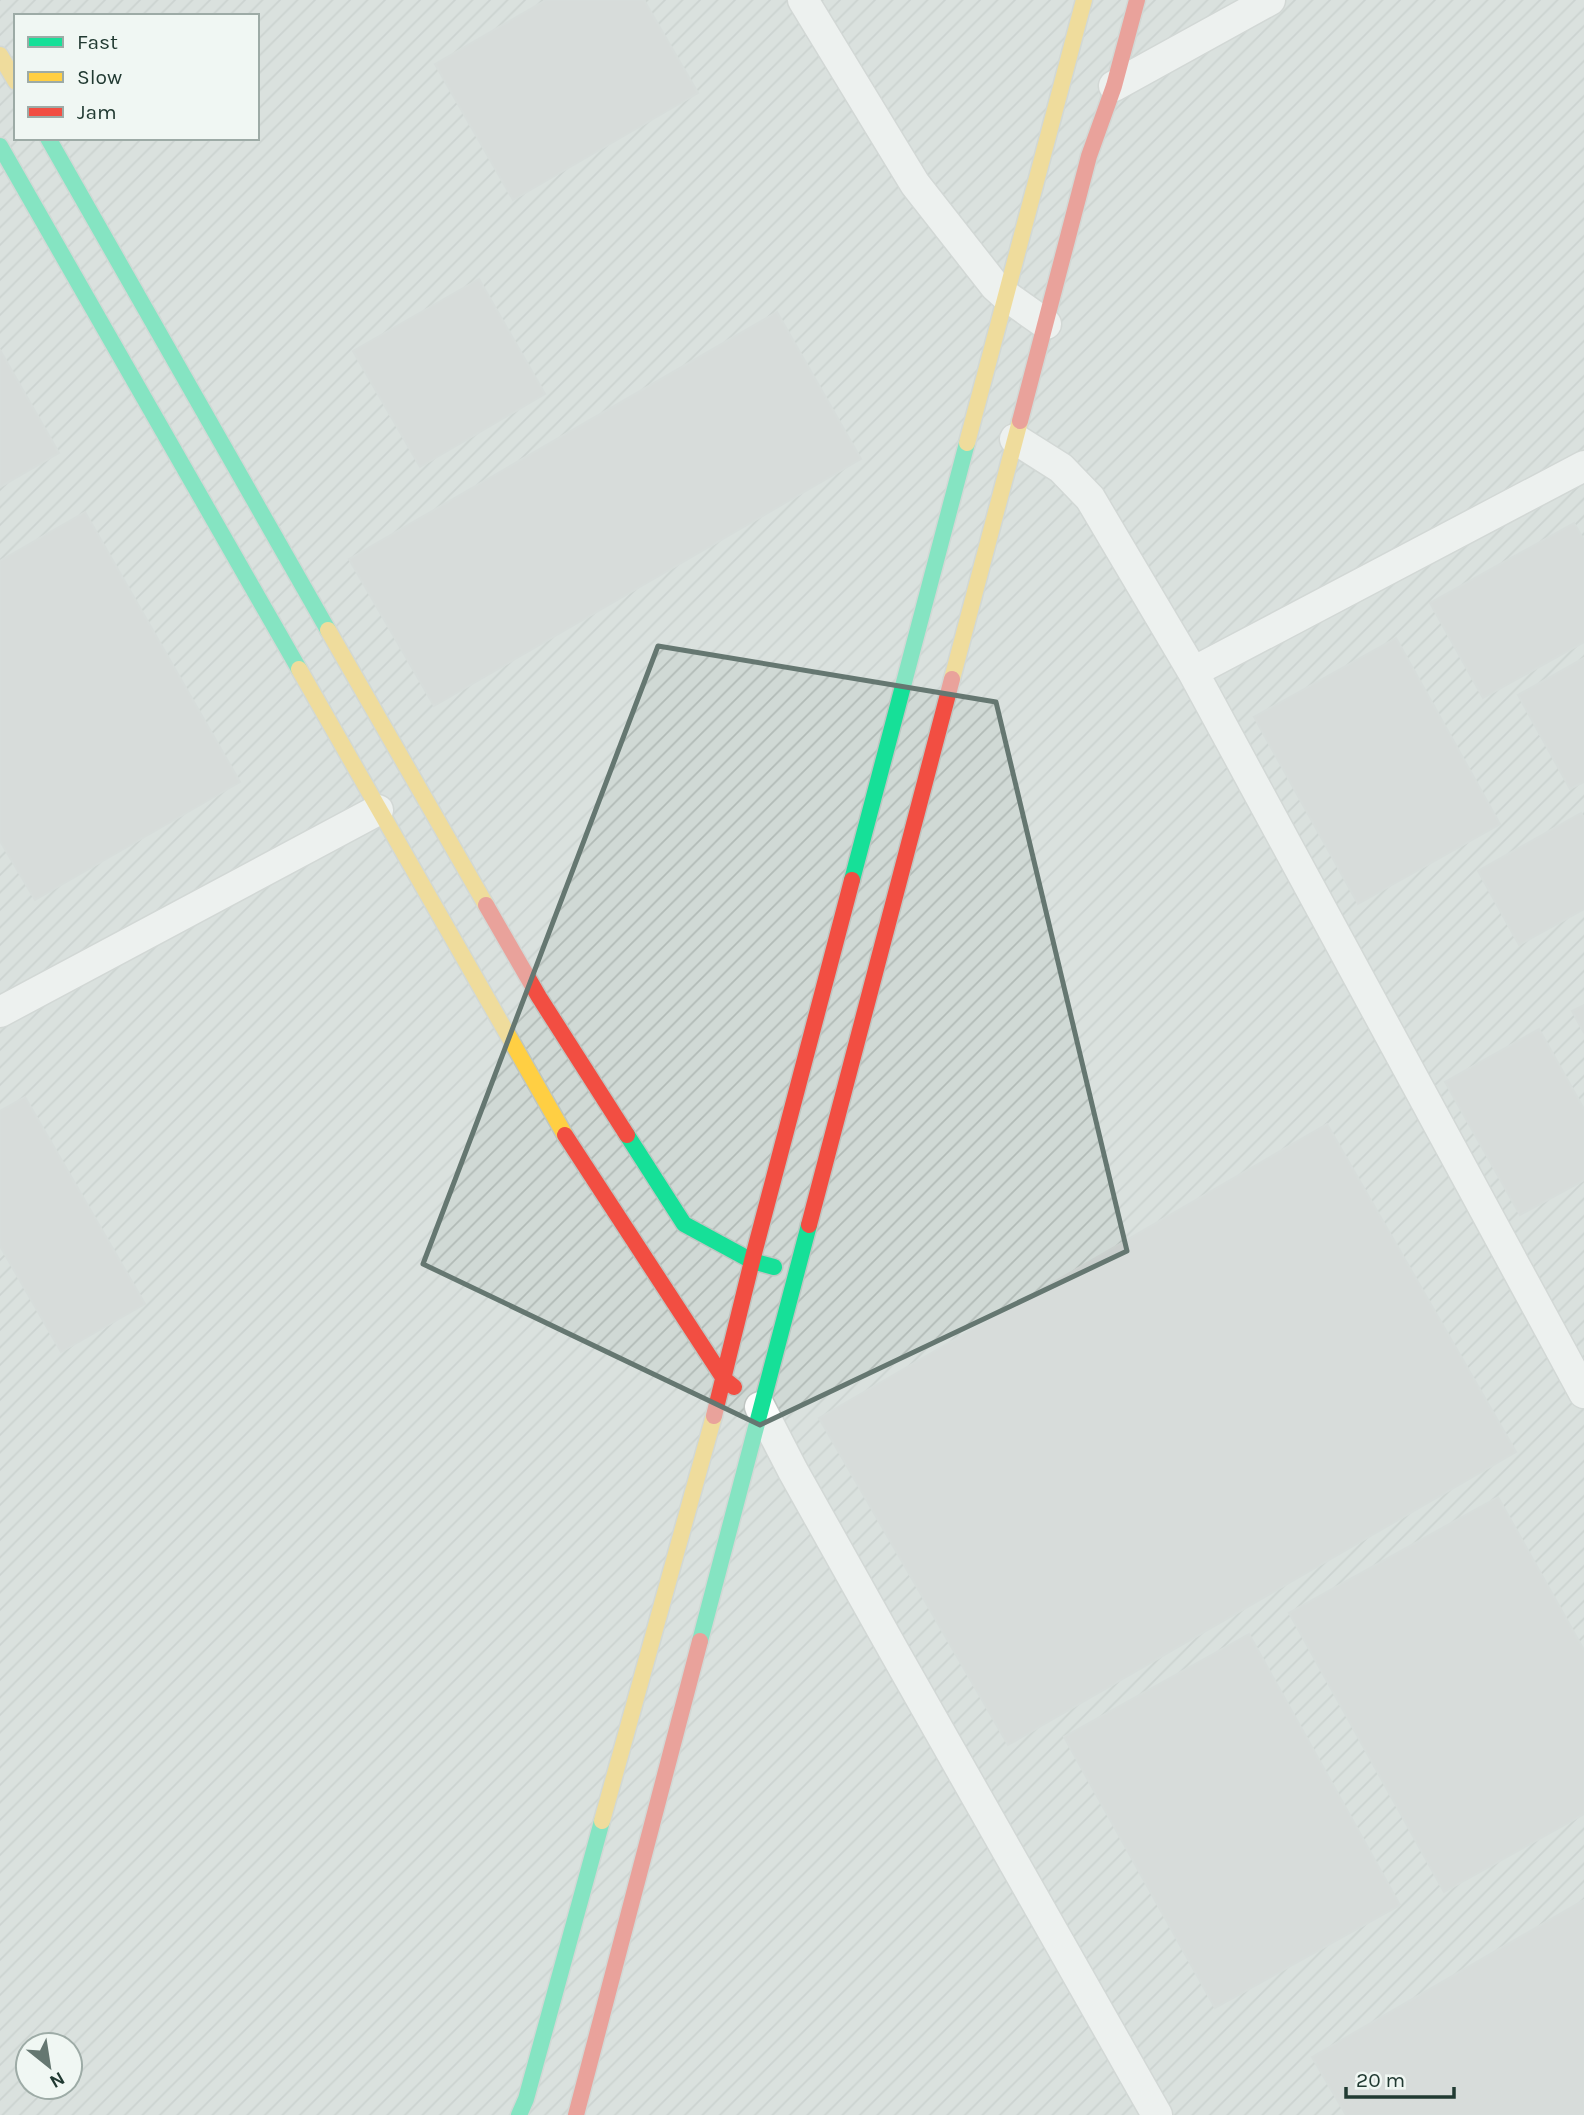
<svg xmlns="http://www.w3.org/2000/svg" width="1584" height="2115" viewBox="0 0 1584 2115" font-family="Karla,sans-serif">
<defs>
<pattern id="industrial-furrows" width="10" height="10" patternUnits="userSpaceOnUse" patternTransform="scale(1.75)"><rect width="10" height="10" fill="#d0d9d5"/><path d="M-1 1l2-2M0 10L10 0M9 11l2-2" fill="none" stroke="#b2bbb7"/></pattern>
</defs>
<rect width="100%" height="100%" fill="#e2e8e5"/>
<!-- industrial -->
<path fill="url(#industrial-furrows)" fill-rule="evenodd" d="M0,0H1584V2115H0ZM16,16H257V138H16ZM28,2045H70V2087H28Z"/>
<!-- building -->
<path fill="#cacfcd" stroke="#cbd1ce" stroke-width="2" d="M546,0H644L698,93L513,200L435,64Z
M479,279L545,394L420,467L353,351Z
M777,312L861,459L434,706L349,559Z
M0,350L59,453L0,487Z
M85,512L240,782L35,900L0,841V561Z
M1574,523L1584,540V642L1483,698L1430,603Z
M1396,638L1500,824L1358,904L1254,717Z
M1584,658V782L1570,789L1518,695Z
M1581,813L1584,818V909L1519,945L1478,871Z
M1584,1005V1033L1572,1011Z
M1539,1029L1584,1109V1180L1520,1215L1445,1082Z
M25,1097L145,1304L61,1352L0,1246V1111Z
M1327,1124L1516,1452L1008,1745L819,1418Z
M1498,1497L1584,1650V1814L1444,1892L1289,1613Z
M1249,1634L1400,1905L1215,2008L1064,1737Z
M1584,1900V2115H1346L1312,2057Z"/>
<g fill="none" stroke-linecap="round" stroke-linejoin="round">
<!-- street casing -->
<g stroke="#bfc5c2" stroke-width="33">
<path id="street" d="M803,0L915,184L995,286L1005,295L1046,324
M1114,86L1270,0
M1015,439L1061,468L1090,498L1193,672L1584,1393
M1193,672L1584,466
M0,1012L378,810
M760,1407L793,1471L895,1653L1157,2115"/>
</g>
<!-- fast casing -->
<g stroke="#bec6c2" stroke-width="19">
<path id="fast" d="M48,138L328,630
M0,146L299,669
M852,880L967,443
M627,1135L684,1224L752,1261L774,1267
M700,1641L809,1225
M519,2115L526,2099L602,1821"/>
</g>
<!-- slow casing -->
<g stroke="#bec6c2" stroke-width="19">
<path id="slow" d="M0,55L16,82
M967,443L1084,0
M328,630L486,905
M299,669L565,1135
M952,679L1020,421
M602,1821L714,1416"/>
</g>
<!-- jam casing -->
<g stroke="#bec6c2" stroke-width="19">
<path id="jam" d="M1020,421L1089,156L1114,86L1137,0
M486,905L539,997L627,1135
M565,1135L724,1379L734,1387
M809,1225L952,679
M714,1416L752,1261L852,880
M576,2115L700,1641"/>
</g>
<!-- street -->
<use href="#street" stroke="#fbfcfb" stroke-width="30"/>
<!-- fast -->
<use href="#fast" stroke="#16e098" stroke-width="16"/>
<!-- slow -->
<use href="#slow" stroke="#ffcf43" stroke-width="16"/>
<!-- jam -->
<use href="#jam" stroke="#f24e42" stroke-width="16"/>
</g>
<!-- marked area -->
<path d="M0 0H1584V2115H0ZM658,646L996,702L1127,1251L760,1425L423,1264Z" fill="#e2e8e5" fill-opacity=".55" fill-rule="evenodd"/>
<path fill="none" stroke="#657771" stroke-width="5" stroke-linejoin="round" d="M658,646L996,702L1127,1251L760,1425L423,1264Z"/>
<!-- legend -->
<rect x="14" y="14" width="245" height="126" fill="#f0f7f3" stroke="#9daba6" stroke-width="2"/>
<rect x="28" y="37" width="35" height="10" fill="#16e098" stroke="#9daba6" stroke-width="2"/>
<text x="77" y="49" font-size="21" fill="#213a32">Fast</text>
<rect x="28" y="72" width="35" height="10" fill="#ffcf43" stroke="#9daba6" stroke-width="2"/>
<text x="77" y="84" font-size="21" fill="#213a32">Slow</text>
<rect x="28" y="107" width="35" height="10" fill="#f24e42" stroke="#9daba6" stroke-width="2"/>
<text x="77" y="119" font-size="21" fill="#213a32">Jam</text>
<!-- north arrow -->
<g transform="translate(49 2066) rotate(150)"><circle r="33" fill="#f0f7f3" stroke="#9daba6" stroke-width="2"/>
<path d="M0-5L12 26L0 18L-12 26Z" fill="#657771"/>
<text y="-10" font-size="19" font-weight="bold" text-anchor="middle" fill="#213a32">N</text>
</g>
<!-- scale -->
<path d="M1346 2087v10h108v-10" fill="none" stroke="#213a32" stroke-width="3.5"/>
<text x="1356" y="2087" font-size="21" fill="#213a32" stroke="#f0f7f3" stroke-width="5" paint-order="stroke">20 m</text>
</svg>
